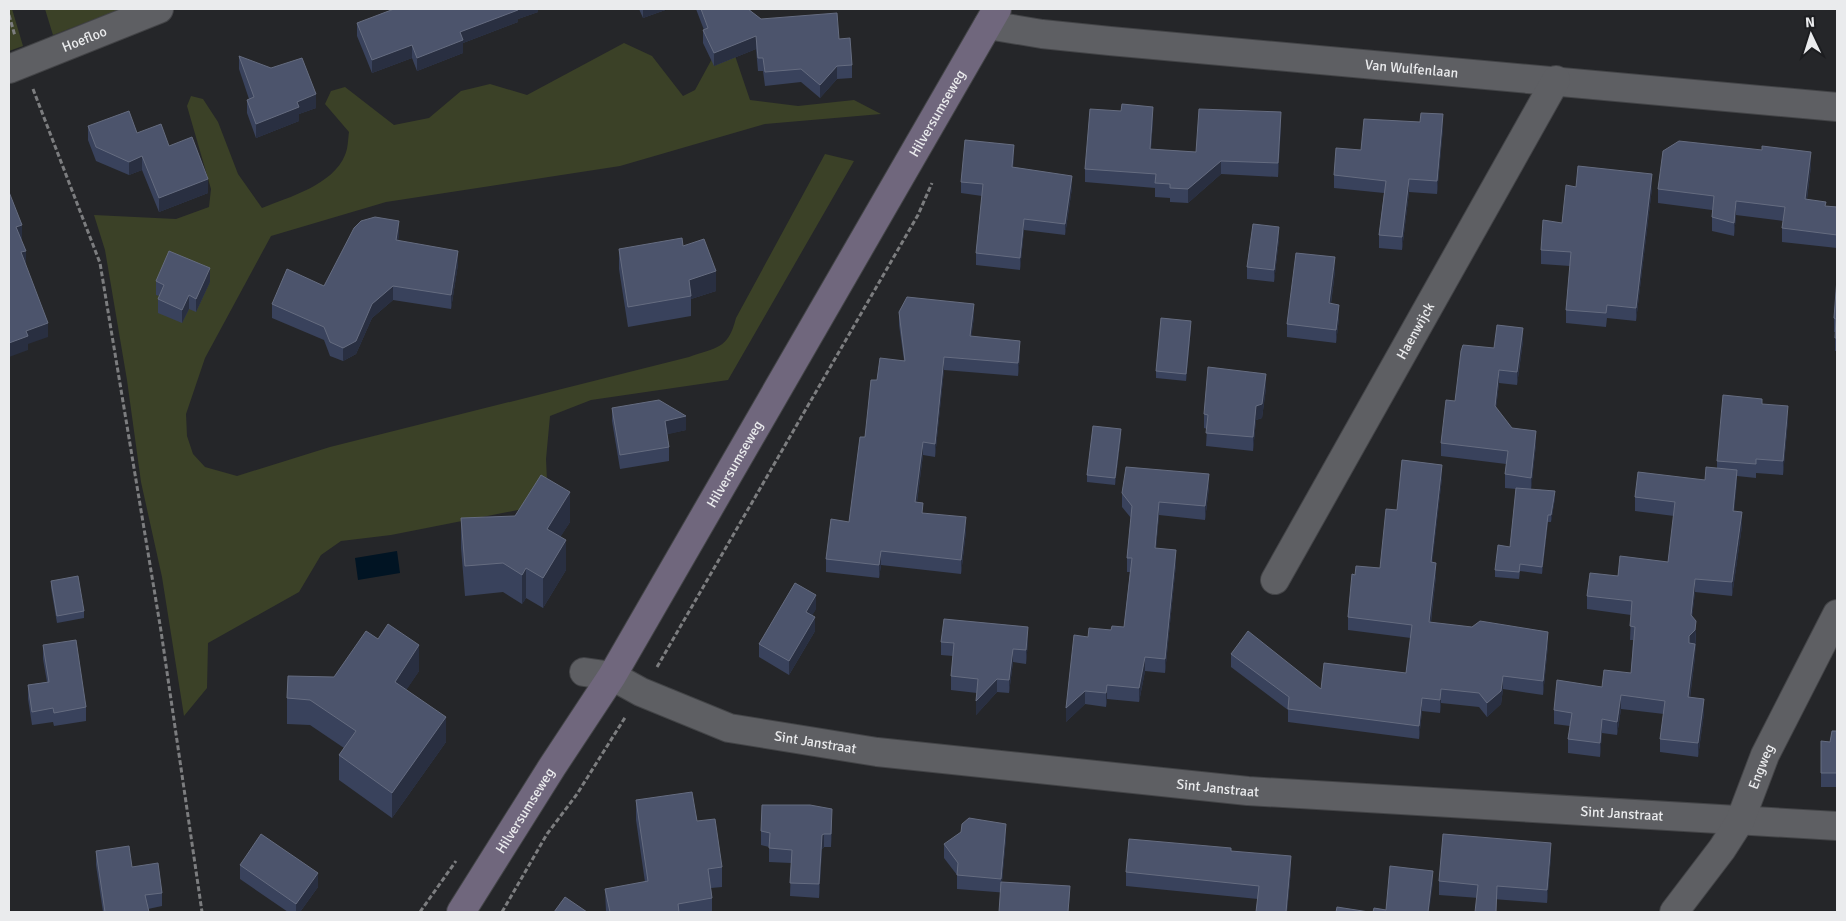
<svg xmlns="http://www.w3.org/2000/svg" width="1846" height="921" viewBox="0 0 1846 921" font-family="Signika,sans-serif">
<rect width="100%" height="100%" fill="#252629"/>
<!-- green -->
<path fill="#3b4127" d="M9,9H12L23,46L9,51Z
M45,9H121L53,35Z
M624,43L652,56L683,96L695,90L713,57L731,44L750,100L798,106L854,100L881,114L765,124L620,166L386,202L271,236L205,358L186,414L187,436L193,454L205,467L237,476L330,447L689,357C716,347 728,350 736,318L825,154L854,161L728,380L591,400L550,416L546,459L548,504L391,535L341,541L321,555L299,592L208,643L207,688L184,716L162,577L141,482L127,380L105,250L94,215L176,219L209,207L211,189L187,106L191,96L203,99L218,122L238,174L262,208C289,197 333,185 345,155C348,149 348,139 349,132L325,104L331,91L345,87L394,125L429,118L461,91L490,84L527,95Z"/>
<!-- water -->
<path fill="#011423" d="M397,551L400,573L358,580L355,558Z"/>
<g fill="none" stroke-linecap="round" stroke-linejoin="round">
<!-- minor casing -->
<g stroke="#434447" stroke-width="30">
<g id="minor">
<path id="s1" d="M988,25L1042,34L1110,41L1837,107"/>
<path id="s2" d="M9,69L159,9"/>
<path id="s3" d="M1275,580L1556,80"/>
<path id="s4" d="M584,672L612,676L641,692L729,728L877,752L1248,791L1837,826"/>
<path id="s5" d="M1674,912L1722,849L1740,821L1765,755L1837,614"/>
</g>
</g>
<!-- secondary casing -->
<g stroke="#434447" stroke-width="30">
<g id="secondary">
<path id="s6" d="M461,912L552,767L612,676L997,9"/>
</g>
</g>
<!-- path -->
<path stroke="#7c7d7f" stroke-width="3" stroke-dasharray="5 2.5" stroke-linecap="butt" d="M9,15L15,36
M33,89L100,263L161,631L202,912
M657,667L918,215L932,183
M420,912L456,861
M502,912L547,834L577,794L626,716"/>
<!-- minor -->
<use href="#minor" stroke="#5e5f63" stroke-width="28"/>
<!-- secondary -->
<use href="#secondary" stroke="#70677d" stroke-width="28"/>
</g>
<!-- wall -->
<path fill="#39425c" d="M538,9V12L518,19V22L463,43V53L417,71L412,58L372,73L357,36V23Z
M639,9H668L643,18Z
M696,9H748L761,19L839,39L852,65V78L837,79L820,98L801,82L765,86L763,71H758L756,49L714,66L703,43V30H704Z
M239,56L316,108L299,114V121L256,138L247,113V100L249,99L239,69Z
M1153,120L1151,149L1196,152L1281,125L1278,177L1221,174L1188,203L1170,202V198L1155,197V188L1085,182V169Z
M88,126L137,133L169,146L208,193L159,212L142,170L129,175L96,161L88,140Z
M1443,128L1437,194L1409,192L1402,250L1379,248V235L1384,193L1334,188V175L1361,150Z
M1014,157L1013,167L1072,188L1065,235L1024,230L1020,270L976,265V253L982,196L961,193V182Z
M1811,166L1807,199L1826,206L1837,207V248L1782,242V228L1783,221L1736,215L1734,236L1712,231V210L1658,203V189Z
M1576,187L1652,188L1636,321L1607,318L1606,327L1566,323V310L1570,266L1541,264V250L1562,223Z
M399,235L398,240L458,264L451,309L393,300L372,318L356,354L343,361L330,356L324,340L272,318V304L324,286Z
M1279,239L1274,282L1247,279V267Z
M683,246L716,291L691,299V316L628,327L619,269V249Z
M1335,271L1331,304L1339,318L1336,343L1287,337V324Z
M1837,278V351H1835V332H1834V318Z
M156,281L210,282L196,312L189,309L182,323L158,313V299L159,296L156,295Z
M899,312L974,317L971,337L1020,355L1018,376L944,370L935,457L923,455L917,502L923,514L966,531L961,574L881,565L879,578L826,572V559L849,522L865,437L877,380L904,360L899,325Z
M1191,328L1186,381L1156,378V371Z
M1523,341L1517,385L1499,383L1496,408L1512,428L1536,444L1531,489L1555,498L1551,522H1548L1542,574L1520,571L1519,579L1495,577V570L1510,547L1516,489L1505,488V474L1506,464L1441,456V443L1455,401L1494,348Z
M1266,388L1262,418L1256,420L1253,451L1206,446L1207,429L1204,428V414Z
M1762,404L1788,420L1783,475L1756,473V478L1737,476L1734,511L1742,526L1732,596L1695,592L1692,617L1696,634L1695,657L1690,698L1704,713L1698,757L1660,752V739L1664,714L1621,709L1617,735L1602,733L1600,757L1568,753V739L1570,726L1554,724V710L1631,673L1633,640H1630L1631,615L1587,609V596L1668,562L1674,516L1635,511V497L1705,480L1717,468V461Z
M612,408L686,430L667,434L669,447V461L620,469L612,421Z
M1121,436L1115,485L1087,482V475Z
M1442,478L1432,562L1436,576L1431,622L1548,645L1543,695L1503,689L1501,704L1487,717L1479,707L1441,703L1440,713L1422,711L1419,739L1288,722V710L1231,667V654L1321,689L1406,673L1411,638L1348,630V617L1355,575L1380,568L1397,510Z
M1209,487L1205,520L1159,515L1156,548L1176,564L1165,673L1145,671L1139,702L1107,699L1106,707L1085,704L1066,722L1088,637L1124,627L1130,572H1127V558L1131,518L1122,507V493Z
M461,518L570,522L560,537L566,570L543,608L526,598L522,604L503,592L465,596L461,548Z
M51,581L84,611V618L57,623L51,588Z
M816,609L812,615L815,631L789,675L759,657V644Z
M1028,641L1026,664L1013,662L1009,693L997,692L976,715L977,693L951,690V676L953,656L941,655V642Z
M43,645L86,707V721L54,726L53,722L32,725L28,699V685L47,682L43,659Z
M419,671L406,690L446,742L392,818L339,780V755L344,748L310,725L287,724V698L334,677Z
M1837,731V787H1821V741L1830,742Z
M636,800L697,821L722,867V887L711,888L712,898V912H606L605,889L645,882L636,820Z
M832,822L831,847H824L822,849L819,898L790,896L791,863L769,862V847L761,845V831Z
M1006,838L1002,882L1070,898L957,889V875L944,858V844Z
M96,851L132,867L162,893V906L148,909L149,912H103L96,865Z
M1231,851L1291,870L1287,912H1256L1258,899L1126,886V872Z
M1551,856L1547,903L1439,895V881Z
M240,865L318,887L300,912H288L240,879Z"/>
<!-- shaded-wall -->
<path fill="#292f41" d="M517,9H538V12L518,19V22L463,43V53L417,71V58L460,32Z
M643,9H668L643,18Z
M756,36V49L714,66V53Z
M412,45V58L372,73V60Z
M837,66V79L820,98V85Z
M316,94V108L299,114V121L256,138V124L297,102Z
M1153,107V120L1150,162V149Z
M1281,112V125L1278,177V163Z
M1443,114V128L1437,194V181Z
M1014,145V157L1012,179V167Z
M1811,152V166L1805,213V199Z
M142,156V170L129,175V162Z
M1221,161V174L1188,203V189Z
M1652,174V188L1636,321V308Z
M1072,176V188L1065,235V224Z
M208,179V193L159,212V198Z
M1409,179V192L1402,250V237Z
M1736,201V215L1734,236V223Z
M1024,219V230L1020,270V258Z
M399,221V235L396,254V240Z
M22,225V239L16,241V227Z
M1279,227V239L1274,282V270Z
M26,251V264L21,252Z
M458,251V264L451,309V295Z
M1335,257V271L1329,317V303Z
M210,268V282L196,312V299Z
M716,271V291L691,299L689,280Z
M393,286V300L372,318L356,354L343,361V348L372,304Z
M189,295V309L182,323V310Z
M974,304V317L970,350V336Z
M1339,305V318L1336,343V330Z
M1191,321V328L1186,381V374Z
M48,323V337L28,344V350L9,357V343L26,331Z
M1523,328V341L1517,385V372Z
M1020,341V355L1018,376V363Z
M944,357V370L935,457V444Z
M1499,370V383L1495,419V406Z
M1266,374V388L1262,418L1256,420L1253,451V437L1256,406Z
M1788,406V420L1783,475V461Z
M686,416V430L665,435V421Z
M1121,429V436L1115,485V478Z
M1536,431V444L1531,491V478Z
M923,442V455L915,516V502Z
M1442,465V478L1431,576V562Z
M1737,470V484L1733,524V511Z
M1209,474V487L1205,520V506Z
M1555,491V498L1551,522V515Z
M570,492V522L547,558V529Z
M1159,502V515L1155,562V548Z
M1742,512V526L1732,596V582Z
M1548,515V522L1542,574V567Z
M966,517V531L961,574V560Z
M566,540V570L543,608V578Z
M1176,550V564L1165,673V659Z
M881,551V565L879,578V565Z
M1436,563V576L1429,635V622Z
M526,568V598L522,604V575Z
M1695,579V592L1691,629V615Z
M816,595V609L806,626V612Z
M815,617V631L789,675V661Z
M1696,621L1695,657L1688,711L1689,643V636Z
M1028,627V641L1026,664V650Z
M1548,632V645L1543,695V681Z
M419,645V671L395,707V682Z
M1013,649V662L1009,693V680Z
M1145,657V671L1139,702V688Z
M1503,676V689L1501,704L1487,717V703Z
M997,679V692L976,715V701Z
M1107,685V699L1106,707V693Z
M1441,689V703L1440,713V700Z
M1085,691V704L1066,722V708Z
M1621,695V709L1617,735V722Z
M1422,698V711L1419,739V726Z
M1704,699V713L1698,757V743Z
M446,717V742L392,818V793Z
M1602,719V733L1600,757V743Z
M832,809V822L831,847V834Z
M1006,824V838L1001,892V879Z
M824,834V847L822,849L819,898V884L822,835Z
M1551,843V856L1547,903V890Z
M1291,856V870L1287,912H1286Z
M1433,871V885L1429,912H1428Z
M318,873V887L300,912H296V904Z
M1070,886V898L1068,912Z"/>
<!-- building -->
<path fill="#4c546c" stroke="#656c80" d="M394,9H518V10L460,32L463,40L417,58L412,45L372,60L357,23Z
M701,9H748L761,19L837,13L839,39L850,38L852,65L837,66L820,85L801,69L765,72L763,58H758L756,36L714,53L703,30L708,28Z
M239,56L271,68L302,58L316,94L297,102L299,107L256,124L247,100L254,97Z
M1122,104L1153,107L1150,149L1196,152L1199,109L1281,112L1278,163L1221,161L1188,189L1170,188V184L1155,183L1156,174L1085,169L1090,109L1121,111Z
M129,111L137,133L161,124L169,146L192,137L208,179L159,198L142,156L129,162L96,147L88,126Z
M1421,113L1443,114L1437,181L1409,179L1402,237L1379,235L1386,181L1334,175L1336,148L1361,150L1364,119L1420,122Z
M965,140L1014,145L1012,167L1072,176L1065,224L1024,219L1020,258L976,253L983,184L961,182Z
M1679,141L1762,150V146L1811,152L1805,199L1826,202L1825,206L1837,207V235L1782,228L1785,207L1736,201L1734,223L1712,217L1714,196L1658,189L1663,151Z
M1578,166L1652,174L1636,308L1607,305L1606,313L1566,310L1571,252L1541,250L1543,220L1562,223L1566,185L1576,187Z
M9,192L22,225L16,227L26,251L21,252L48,323L26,331L28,336L9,343Z
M375,217L399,221L396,240L458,251L451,295L393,286L372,304L356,341L343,348L330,342L324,327L272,304L287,269L324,286L354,228L361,221Z
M1253,224L1279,227L1274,270L1247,267Z
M682,238L683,246L704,239L716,271L689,280L691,296L628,307L619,249Z
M169,251L210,268L196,299L189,295L182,310L158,299L164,285L156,281Z
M1296,253L1335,257L1329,303L1339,305L1336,330L1287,324Z
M1837,278V338H1835L1836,319L1834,318Z
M907,297L974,304L970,336L1020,341L1018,363L944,357L935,444L923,442L915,502L923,503L922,513L966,517L961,560L881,551L879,565L826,559L831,519L849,522L860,437H865L871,380H877L880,358L905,361L899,312Z
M1161,318L1191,321L1186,374L1156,371Z
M1497,325L1523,328L1517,372L1499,370L1495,406L1512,428L1536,431L1531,478L1505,474L1508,451L1441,443L1446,400L1455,401L1461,351L1463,345L1494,348Z
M1208,367L1266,374L1262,404L1256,406L1253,437L1206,433L1208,415L1204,414Z
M1723,395L1762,399V404L1788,406L1783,461L1756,459V464L1717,461Z
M659,400L686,416L665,421L669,447L620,455L612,408Z
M1093,426L1121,429L1115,478L1087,475Z
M1402,460L1442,465L1431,562L1436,563L1429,622L1472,627L1480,621L1548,632L1543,681L1503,676L1501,691L1487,703L1479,693L1441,689L1440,700L1422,698L1419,726L1288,709L1289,697L1231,654L1248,631L1321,689L1324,663L1406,673L1412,625L1348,617L1352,574L1355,575L1356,566L1380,568L1386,509L1397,510Z
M1126,467L1209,474L1205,506L1159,502L1155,548L1176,550L1165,659L1145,657L1139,688L1107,685L1106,693L1085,691L1066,708L1074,635L1088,637L1089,628L1111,630L1112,626L1124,627L1132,558H1127L1132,506L1122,493Z
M1706,467L1737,470L1733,511L1742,512L1732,582L1695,579L1691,615L1696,621L1695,630L1689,636V643L1695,644L1688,697L1704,699L1698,743L1660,739L1665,701L1621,695L1617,722L1602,719L1600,743L1568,739L1572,713L1554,710L1557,680L1602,687L1604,670L1631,673L1635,627L1630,626L1632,601L1587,596L1590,573L1618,576L1620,556L1668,562L1675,502L1635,497L1638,472L1705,480Z
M541,475L570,492L547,529L566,540L543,578L526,568L522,575L503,563L465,566L461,518L515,516Z
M1516,488L1555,491L1551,515H1548L1542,567L1520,564L1519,572L1495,570L1498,545L1510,547Z
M78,576L84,611L57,616L51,581Z
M795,583L816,595L806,612L815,617L789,661L759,644Z
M944,619L1028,627L1026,650L1013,649L1009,680L997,679L976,701L978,679L951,676L954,643L941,642Z
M388,624L419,645L395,682L446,717L392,793L339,755L356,731L310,700L287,698L288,676L334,677L366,631L378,639Z
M76,640L86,707L54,713L53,708L32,712L28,685L49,682L43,645Z
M1832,731H1837V773H1821V741L1830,742Z
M692,792L697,821L715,819L722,867L708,869L712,898L678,904L679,912H610L605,889L648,881L636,800Z
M762,805H810L832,809L831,834H824L822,835L819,884L790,883L792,850L769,848L770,833L761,831Z
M969,818L1006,824L1001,879L957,875L958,863L944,844L961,832L962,824Z
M261,834L318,873L296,904L240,865Z
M1443,834L1551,843L1547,890L1497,886L1496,912H1475L1478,885L1439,881Z
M1129,839L1231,848V851L1291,856L1286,912H1256L1259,886L1126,872Z
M129,846L132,867L158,863L162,893L145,895L149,912H105L96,851Z
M1390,866L1433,871L1428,912H1373L1374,908L1386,910Z
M1001,882L1070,886L1068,912H999Z
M565,897L587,912H554Z
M1337,907L1369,912H1336Z"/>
<g text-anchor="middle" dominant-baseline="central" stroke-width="5" stroke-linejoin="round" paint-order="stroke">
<!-- street labels -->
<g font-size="14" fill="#eaebed" stroke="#1c1d20">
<text stroke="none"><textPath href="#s2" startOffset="81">Hoefloo</textPath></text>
<text stroke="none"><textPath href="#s1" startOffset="426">Van Wulfenlaan</textPath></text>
<text stroke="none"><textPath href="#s6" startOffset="930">Hilversumseweg</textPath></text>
<text stroke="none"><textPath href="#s3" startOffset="286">Haenwijck</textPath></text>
<text stroke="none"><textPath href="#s6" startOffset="525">Hilversumseweg</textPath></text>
<text stroke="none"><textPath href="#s4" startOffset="244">Sint Janstraat</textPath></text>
<text stroke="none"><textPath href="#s5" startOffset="171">Engweg</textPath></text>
<text stroke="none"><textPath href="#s4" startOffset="649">Sint Janstraat</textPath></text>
<text stroke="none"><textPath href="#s6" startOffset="120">Hilversumseweg</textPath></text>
<text stroke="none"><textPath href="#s4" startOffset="1054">Sint Janstraat</textPath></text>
</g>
</g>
<!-- border -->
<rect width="1846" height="921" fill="none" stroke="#eaebed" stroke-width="20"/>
<!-- north arrow -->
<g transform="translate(1811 35) rotate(356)" stroke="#1c1d20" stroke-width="4" paint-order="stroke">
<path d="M0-4L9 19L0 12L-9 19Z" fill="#eaebed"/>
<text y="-8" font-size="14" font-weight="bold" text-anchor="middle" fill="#eaebed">N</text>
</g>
</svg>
